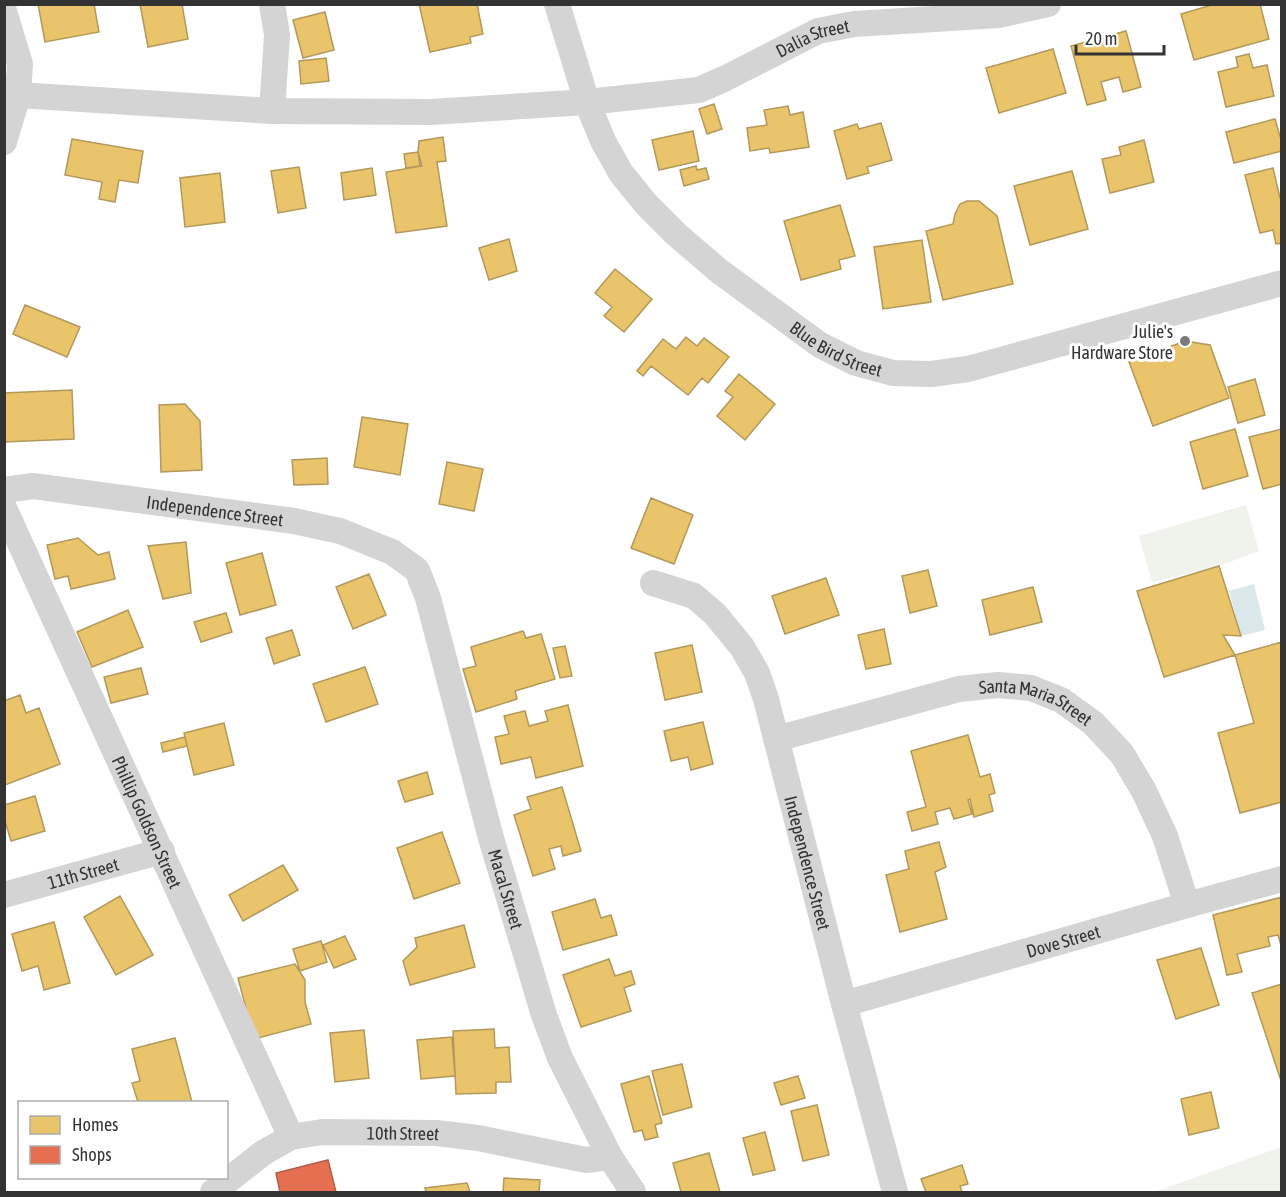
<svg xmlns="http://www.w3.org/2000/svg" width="1286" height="1197" viewBox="0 0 1286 1197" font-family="'Asap Condensed',sans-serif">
<rect width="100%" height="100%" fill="#fff"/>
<!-- green -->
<path fill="#f0f2ec" d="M1246,505L1259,551L1219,566L1152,582L1139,536Z
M1281,1147V1192H1154Z"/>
<!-- water -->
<path fill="#dae8ec" d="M1254,584L1265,630L1241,636L1229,591Z"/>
<!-- homes -->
<path fill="#e9c46a" stroke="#b2985a" stroke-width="1.5" d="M38,4H94L99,32L45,42Z
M140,4H182L188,39L148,47Z
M419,4H477L483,34L470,37L471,43L430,52Z
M1215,4H1260L1269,39L1194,60L1181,14Z
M325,12L334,50L303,58L293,20Z
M1126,31L1141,87L1123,92L1119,77L1101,82L1106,100L1087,105L1071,46Z
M1053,49L1066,93L999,113L986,68Z
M1249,54L1253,68L1267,65L1274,96L1226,107L1218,72L1238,67L1236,57Z
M326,58L329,81L301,84L299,61Z
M714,104L722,129L707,134L699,109Z
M788,106L790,115L803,112L809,147L770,153L769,148L750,151L747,128L767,125L764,110Z
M1275,119L1282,143V151L1234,163L1226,132Z
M881,123L892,160L867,167L869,173L847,179L834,131L857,124L859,129Z
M693,131L699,161L659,170L652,140Z
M443,137L446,161L437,162L447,226L396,233L386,172L422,166L418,152L419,141Z
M72,139L143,151L138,183L119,180L115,202L99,199L102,182L65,175Z
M1144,140L1154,182L1110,193L1102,159L1121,155L1119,147Z
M418,152L420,166L406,168L404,154Z
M696,166L697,170L706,168L709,179L684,186L680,170Z
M299,167L306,208L278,213L271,171Z
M372,168L376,195L344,200L341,173Z
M1273,168L1280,198H1282V243L1276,244L1273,230L1260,233L1245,175Z
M1072,171L1088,229L1030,245L1014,186Z
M220,173L225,222L185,227L180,178Z
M967,201H979L997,216L1013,284L943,300L926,231L953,224L955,214L960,204Z
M840,205L855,256L839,260L841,269L801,280L784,221Z
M509,239L517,271L489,280L479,248Z
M922,240L931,302L883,309L874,247Z
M615,269L652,299L624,332L604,316L612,307L595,293Z
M25,305L80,327L67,357L13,334Z
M686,337L697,346L704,338L729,357L708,383L702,378L688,395L651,366L643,376L637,371L663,339L676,349Z
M1185,341L1210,345L1229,398L1153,426L1129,362Z
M739,374L775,404L745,440L717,416L733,397L725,391Z
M1255,379L1265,415L1238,423L1228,387Z
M72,390L74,439L4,442V393Z
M185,404L200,421L202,470L161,472L159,405Z
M362,417L408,424L400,475L354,467Z
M1235,429L1248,476L1203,489L1190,442Z
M1282,429V484L1263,489L1249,437Z
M327,458L328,484L294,485L292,460Z
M447,462L483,469L474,511L439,504Z
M651,498L693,515L674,564L631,548Z
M78,538L98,555L109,552L115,579L71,589L68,576L55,579L47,545Z
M186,542L191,593L163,599L148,546Z
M262,553L276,605L240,615L226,563Z
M1219,566L1241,636L1223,635L1235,655L1164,677L1137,591Z
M928,570L937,606L910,613L902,576Z
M369,574L386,615L353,629L336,587Z
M826,578L839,615L785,634L772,596Z
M1033,587L1042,622L990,635L982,600Z
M128,610L143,647L92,667L77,632Z
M226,613L232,632L201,642L194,622Z
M884,629L891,664L866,669L858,635Z
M292,630L300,655L274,664L266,638Z
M523,631L526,638L541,634L555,679L515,691L517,699L476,712L463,669L476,666L471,647Z
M1282,642V802L1240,813L1218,733L1254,723L1235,655Z
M692,645L702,692L665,700L655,653Z
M565,646L572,676L560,678L553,648Z
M365,667L378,704L326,722L313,684Z
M141,668L148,694L111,703L104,677Z
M20,695L26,713L39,708L60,764L5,785L4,701Z
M568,705L583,766L536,778L531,757L501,764L495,737L509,734L504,716L525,711L529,726L548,721L545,711Z
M703,722L713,764L691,770L688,757L671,761L664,731Z
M224,723L234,765L194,775L184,733Z
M968,735L980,777L990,774L995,793L989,795L993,811L974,817L970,799L968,800L972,814L954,819L950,808L935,812L938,824L912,831L907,812L926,807L911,751Z
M185,737L187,746L163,752L161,743Z
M427,772L433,794L405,802L398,781Z
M562,787L581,851L563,856L561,846L549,849L555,869L533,876L514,815L531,809L527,797Z
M35,796L45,831L11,841L4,818V805Z
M442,832L460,883L414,899L397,848Z
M939,842L946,867L935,872L947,919L900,932L886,875L909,869L905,851Z
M283,865L298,890L243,921L229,895Z
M120,896L153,955L116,975L84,917Z
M1282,897V949L1278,935L1268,937L1270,946L1237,954L1242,972L1227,975L1213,915Z
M595,899L601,918L611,915L617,935L563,950L552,912Z
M54,922L70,983L44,990L38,966L22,971L12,934Z
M464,925L475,967L410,985L403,961L417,947L415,938Z
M345,936L356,959L334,968L323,945Z
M321,941L327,962L300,971L293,949Z
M1201,948L1219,1005L1176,1019L1157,960Z
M609,959L615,976L631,971L635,984L624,988L631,1011L581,1027L563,975Z
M295,964L305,980V1002L311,1024L254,1039L238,978Z
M1282,984V1078H1280L1252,993Z
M494,1029L495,1048L509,1047L511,1082H496V1093L456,1094L453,1031Z
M364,1030L369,1078L335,1082L330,1033Z
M452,1037L455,1076L421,1079L417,1040Z
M175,1038L192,1102H138L132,1083L140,1081L132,1049Z
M682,1064L692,1107L663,1115L652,1071Z
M649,1076L662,1123L655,1125L658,1137L645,1140L642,1130L634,1132L621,1084Z
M798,1076L805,1098L781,1105L774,1083Z
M1211,1092L1219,1128L1189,1135L1181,1099Z
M817,1105L829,1155L803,1161L791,1111Z
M765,1132L775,1170L753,1175L743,1138Z
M709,1153L720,1192H681L673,1163Z
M962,1165L968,1184L960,1186L962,1192H926L921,1179Z
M504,1178L540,1180L539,1192H503Z
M467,1183L470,1192H426L425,1188Z"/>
<!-- shops -->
<path fill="#e76f51" stroke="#b15d48" stroke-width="1.5" d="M328,1160L336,1192H280L276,1173Z"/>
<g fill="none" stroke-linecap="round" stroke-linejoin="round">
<!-- minor -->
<g stroke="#d4d4d4" stroke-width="26">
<path id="s1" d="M557,4L587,102L603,141L621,173L646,204L677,235L719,271L820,345L856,363L893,373L931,374L968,369L1282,283"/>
<path d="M4,11L20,64L18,95L4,142"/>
<path id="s2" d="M18,95L272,111L431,112L587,102L699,90L726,78L818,31L854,24L999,15L1048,4"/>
<path d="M272,111L277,35L272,4"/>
<path id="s3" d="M4,490L33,486L294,521L340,531L392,552L417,570L428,598L491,838L544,1015L560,1058L610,1157L633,1192"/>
<path id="s4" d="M4,508L291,1137"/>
<path id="s5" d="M653,583L694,596L715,614L742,647L757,673L766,699L844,1004L895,1192"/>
<path id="s6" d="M776,739L959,689L998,685L1031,688L1061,700L1093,723L1122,754L1144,791L1165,836L1187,905"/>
<path id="s7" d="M4,895L162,851"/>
<path id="s8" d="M844,1004L1187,905L1282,879"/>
<path id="s9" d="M213,1192L263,1153L291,1137L322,1132L436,1133L478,1138L586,1160L610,1157"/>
</g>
</g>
<!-- markers -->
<circle fill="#7a7a7a" stroke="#fff" stroke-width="2" cx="1185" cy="341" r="6"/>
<g text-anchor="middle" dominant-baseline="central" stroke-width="6" stroke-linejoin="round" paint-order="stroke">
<!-- street labels -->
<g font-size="18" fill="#333" stroke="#fff">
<text stroke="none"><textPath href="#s2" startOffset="808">Dalia Street</textPath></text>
<text stroke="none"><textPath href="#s1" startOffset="462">Blue Bird Street</textPath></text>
<text stroke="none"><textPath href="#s3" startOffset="213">Independence Street</textPath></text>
<text stroke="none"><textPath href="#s6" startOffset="270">Santa Maria Street</textPath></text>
<text stroke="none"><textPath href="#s4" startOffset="345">Phillip Goldson Street</textPath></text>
<text stroke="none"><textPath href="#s5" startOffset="340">Independence Street</textPath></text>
<text stroke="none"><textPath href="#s7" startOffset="82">11th Street</textPath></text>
<text stroke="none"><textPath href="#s3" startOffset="758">Macal Street</textPath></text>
<text stroke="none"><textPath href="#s8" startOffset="228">Dove Street</textPath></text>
<text stroke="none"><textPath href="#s9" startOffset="208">10th Street</textPath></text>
</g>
<!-- poi labels -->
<g font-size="18" fill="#333" stroke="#fff" text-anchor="end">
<text x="1173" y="331">Julie's<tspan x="1173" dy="21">Hardware Store</tspan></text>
</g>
</g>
<!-- border -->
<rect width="1286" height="1197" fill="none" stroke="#333333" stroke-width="12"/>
<!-- legend -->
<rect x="18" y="1101" width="210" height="78" fill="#ffffff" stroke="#adadad" stroke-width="1.5"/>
<rect x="30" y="1116" width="30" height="18" fill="#e9c46a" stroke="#adadad" stroke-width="1.5"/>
<text x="72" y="1131" font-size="18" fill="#333333">Homes</text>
<rect x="30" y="1146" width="30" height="18" fill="#e76f51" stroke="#adadad" stroke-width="1.5"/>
<text x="72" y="1161" font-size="18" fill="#333333">Shops</text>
<!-- scale -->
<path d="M1076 45v9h88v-9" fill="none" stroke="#333333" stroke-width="3"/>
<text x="1085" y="45" font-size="18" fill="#333333" stroke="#ffffff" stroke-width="4.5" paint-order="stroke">20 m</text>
</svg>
